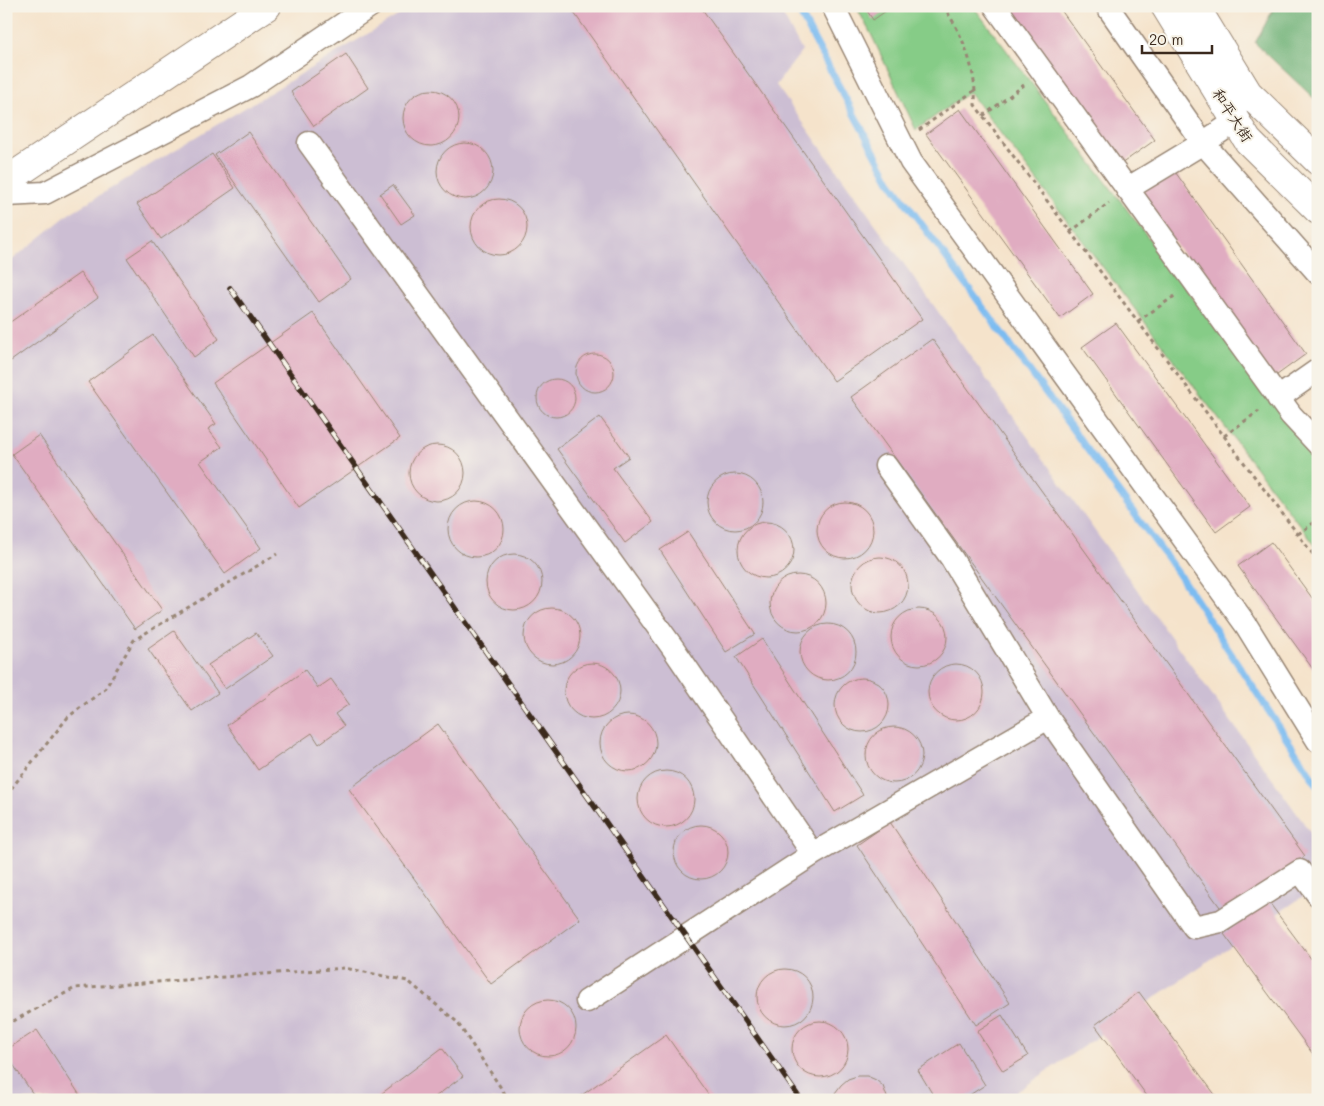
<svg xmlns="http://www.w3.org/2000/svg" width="1324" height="1106" viewBox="0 0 1324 1106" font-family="Mali,'LXGW WenKai TC',sans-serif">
<rect width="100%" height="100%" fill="#f7f3e8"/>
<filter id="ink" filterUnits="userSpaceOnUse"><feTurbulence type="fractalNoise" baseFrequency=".02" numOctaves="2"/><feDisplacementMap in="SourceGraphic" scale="10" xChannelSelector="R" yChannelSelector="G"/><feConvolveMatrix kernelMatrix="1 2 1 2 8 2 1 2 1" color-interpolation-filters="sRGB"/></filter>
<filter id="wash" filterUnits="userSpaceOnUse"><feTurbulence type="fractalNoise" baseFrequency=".0096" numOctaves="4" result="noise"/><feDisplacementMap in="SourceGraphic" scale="20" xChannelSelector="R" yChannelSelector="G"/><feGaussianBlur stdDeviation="1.12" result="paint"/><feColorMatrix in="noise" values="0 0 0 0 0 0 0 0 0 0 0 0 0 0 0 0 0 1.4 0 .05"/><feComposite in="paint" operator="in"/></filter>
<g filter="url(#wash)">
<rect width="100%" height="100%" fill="#f5e3cb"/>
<!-- industrial -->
<path fill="#ccbed3" d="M414,6H778L802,51L776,85L1318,843V886L1005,1100H6V265L70,213Z"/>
<!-- green -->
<path fill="#86cc87" stroke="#607b52" d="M856,6H973L1318,462V549L969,92L916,130L872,36Z"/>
<!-- forest -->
<path fill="#6cb074" stroke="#546d49" d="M1275,6H1318V102L1255,43Z"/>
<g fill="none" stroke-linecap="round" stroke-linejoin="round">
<!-- stream -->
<path stroke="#7cbcf1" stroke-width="7" d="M796,6L890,181L1178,573L1318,786"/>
</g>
<g id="blocks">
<!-- building -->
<path fill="#e0acc1" d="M578,6H700L922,319L834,381L572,10Z
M864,6H893L873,20Z
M1007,6H1058L1155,140L1121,164Z
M346,54L368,88L314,126L291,92Z
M403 118a28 28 0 1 1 56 0a28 28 0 1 1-56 0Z
M960,109L1093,294L1060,318L926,134Z
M248,132L351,279L319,302L215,155Z
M437 171a28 28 0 1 1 56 0a28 28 0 1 1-56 0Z
M212,154L235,188L161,239L137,204Z
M1173,169L1306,354L1273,378L1139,194Z
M393,185L415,215L401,224L380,194Z
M471 227a28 28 0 1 1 56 0a28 28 0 1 1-56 0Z
M152,241L219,339L194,357L127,258Z
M80,273L98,298L11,361L6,354V325Z
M313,313L400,438L299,508L213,383Z
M1116,323L1250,507L1216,532L1082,347Z
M153,335L216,424L208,429L222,447L200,462L261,548L225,574L88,382Z
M932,339L1305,856L1225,914L851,397Z
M576 373a19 19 0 1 1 38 0a19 19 0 1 1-38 0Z
M537 398a19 19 0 1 1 38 0a19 19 0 1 1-38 0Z
M600,417L629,457L613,468L653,522L625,543L557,449Z
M39,435L162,610L135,629L12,454Z
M409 473a28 28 0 1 1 56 0a28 28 0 1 1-56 0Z
M707 502a28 28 0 1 1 56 0a28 28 0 1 1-56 0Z
M448 529a28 28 0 1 1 56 0a28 28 0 1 1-56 0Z
M817 530a28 28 0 1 1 56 0a28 28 0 1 1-56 0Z
M738 550a28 28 0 1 1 56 0a28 28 0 1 1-56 0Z
M688,532L755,634L726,652L660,550Z
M1271,542L1318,606V676L1238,566Z
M486 582a28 28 0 1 1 56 0a28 28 0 1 1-56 0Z
M852 585a28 28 0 1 1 56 0a28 28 0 1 1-56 0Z
M770 603a28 28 0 1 1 56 0a28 28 0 1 1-56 0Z
M524 636a28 28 0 1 1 56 0a28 28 0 1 1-56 0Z
M891 637a28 28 0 1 1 56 0a28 28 0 1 1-56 0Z
M800 652a28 28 0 1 1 56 0a28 28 0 1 1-56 0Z
M174,631L218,693L192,711L148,649Z
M256,633L273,656L225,689L208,665Z
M762,639L863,795L835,812L736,657Z
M564 691a28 28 0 1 1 56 0a28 28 0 1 1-56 0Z
M928 692a28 28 0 1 1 56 0a28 28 0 1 1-56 0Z
M305,670L318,688L331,679L349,704L335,714L344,726L319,744L312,733L258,770L227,725Z
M835 705a27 27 0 1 1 54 0a27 27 0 1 1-54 0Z
M600 743a28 28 0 1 1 56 0a28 28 0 1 1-56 0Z
M438,724L580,919L491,984L349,789Z
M866 755a28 28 0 1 1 56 0a28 28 0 1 1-56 0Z
M638 799a28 28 0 1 1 56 0a28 28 0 1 1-56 0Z
M890,822L1010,1003L976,1025L857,845Z
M674 852a27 27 0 1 1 54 0a27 27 0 1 1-54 0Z
M1268,901L1318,968V1061L1224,934Z
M757 997a28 28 0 1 1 56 0a28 28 0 1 1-56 0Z
M1139,992L1219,1100H1150L1095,1025Z
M520 1028a28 28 0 1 1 56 0a28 28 0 1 1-56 0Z
M1002,1015L1028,1056L1003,1071L977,1031Z
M792 1049a28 28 0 1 1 56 0a28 28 0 1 1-56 0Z
M37,1030L83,1100H37L6,1054V1050Z
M666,1035L712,1100H575Z
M959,1043L985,1085L962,1100H936L918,1070Z
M442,1048L463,1076L431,1100H373Z
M857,1076H867L876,1080L883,1086L888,1100H834L835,1093L841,1085L848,1079Z"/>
</g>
</g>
<g filter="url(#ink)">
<use href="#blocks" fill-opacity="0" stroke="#988674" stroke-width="1"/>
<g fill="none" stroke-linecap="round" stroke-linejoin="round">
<!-- minor casing -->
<g stroke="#988674" stroke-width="25">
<path id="minor" d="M833,6L911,162L1246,625L1318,741
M995,6L1291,415L1318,444
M1107,6L1203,143L1318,273
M309,143L673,648L813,854
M1127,189L1203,143L1236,121
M6,195L45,193L251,86L370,6
M1278,398L1318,370
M886,466L952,559L1048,718
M587,1001L813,854L1048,718L1194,927L1221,921L1300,871L1318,895"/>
</g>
<!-- major casing -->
<g stroke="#988674" stroke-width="30">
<path id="major" d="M1165,6L1248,141L1318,210
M1195,6L1248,93L1318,161
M6,181L267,6"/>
</g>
<!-- path -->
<path stroke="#988674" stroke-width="3" stroke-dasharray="4 4" stroke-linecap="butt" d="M943,6C963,34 977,71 975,105L1318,561
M983,116L1024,85
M919,130L975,90
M1070,232L1109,203
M1138,321L1176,295
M1224,436L1259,411
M1298,534L1318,520
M6,795L68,717L105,689L134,640L277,554
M6,1025L75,988L345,968L408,981L457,1022L509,1100"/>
<!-- minor -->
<use href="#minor" stroke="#fff" stroke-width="22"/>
<!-- major -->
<use href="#major" stroke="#fff" stroke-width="28"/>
<!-- rail casing -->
<g stroke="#3b2a1e" stroke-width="5.5">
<path id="rail" d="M230,288L801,1100"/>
</g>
<!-- rail -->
<use href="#rail" stroke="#f7f3e8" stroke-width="4" stroke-dasharray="11" stroke-linecap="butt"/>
</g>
</g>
<g text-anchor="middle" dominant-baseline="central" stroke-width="4" stroke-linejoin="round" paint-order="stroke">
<!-- street labels -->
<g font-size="15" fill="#3b2a1e" stroke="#f7f3e8">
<text transform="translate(1233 115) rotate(57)">和平大街</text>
</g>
</g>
<!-- margin -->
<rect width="1324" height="1106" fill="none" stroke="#f7f3e8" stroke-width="25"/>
<!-- scale -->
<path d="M1142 45v8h70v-8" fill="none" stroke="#3b2a1e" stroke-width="2.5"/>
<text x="1149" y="45" font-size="15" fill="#3b2a1e" stroke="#f7f3e8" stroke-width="4" paint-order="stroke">20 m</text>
</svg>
